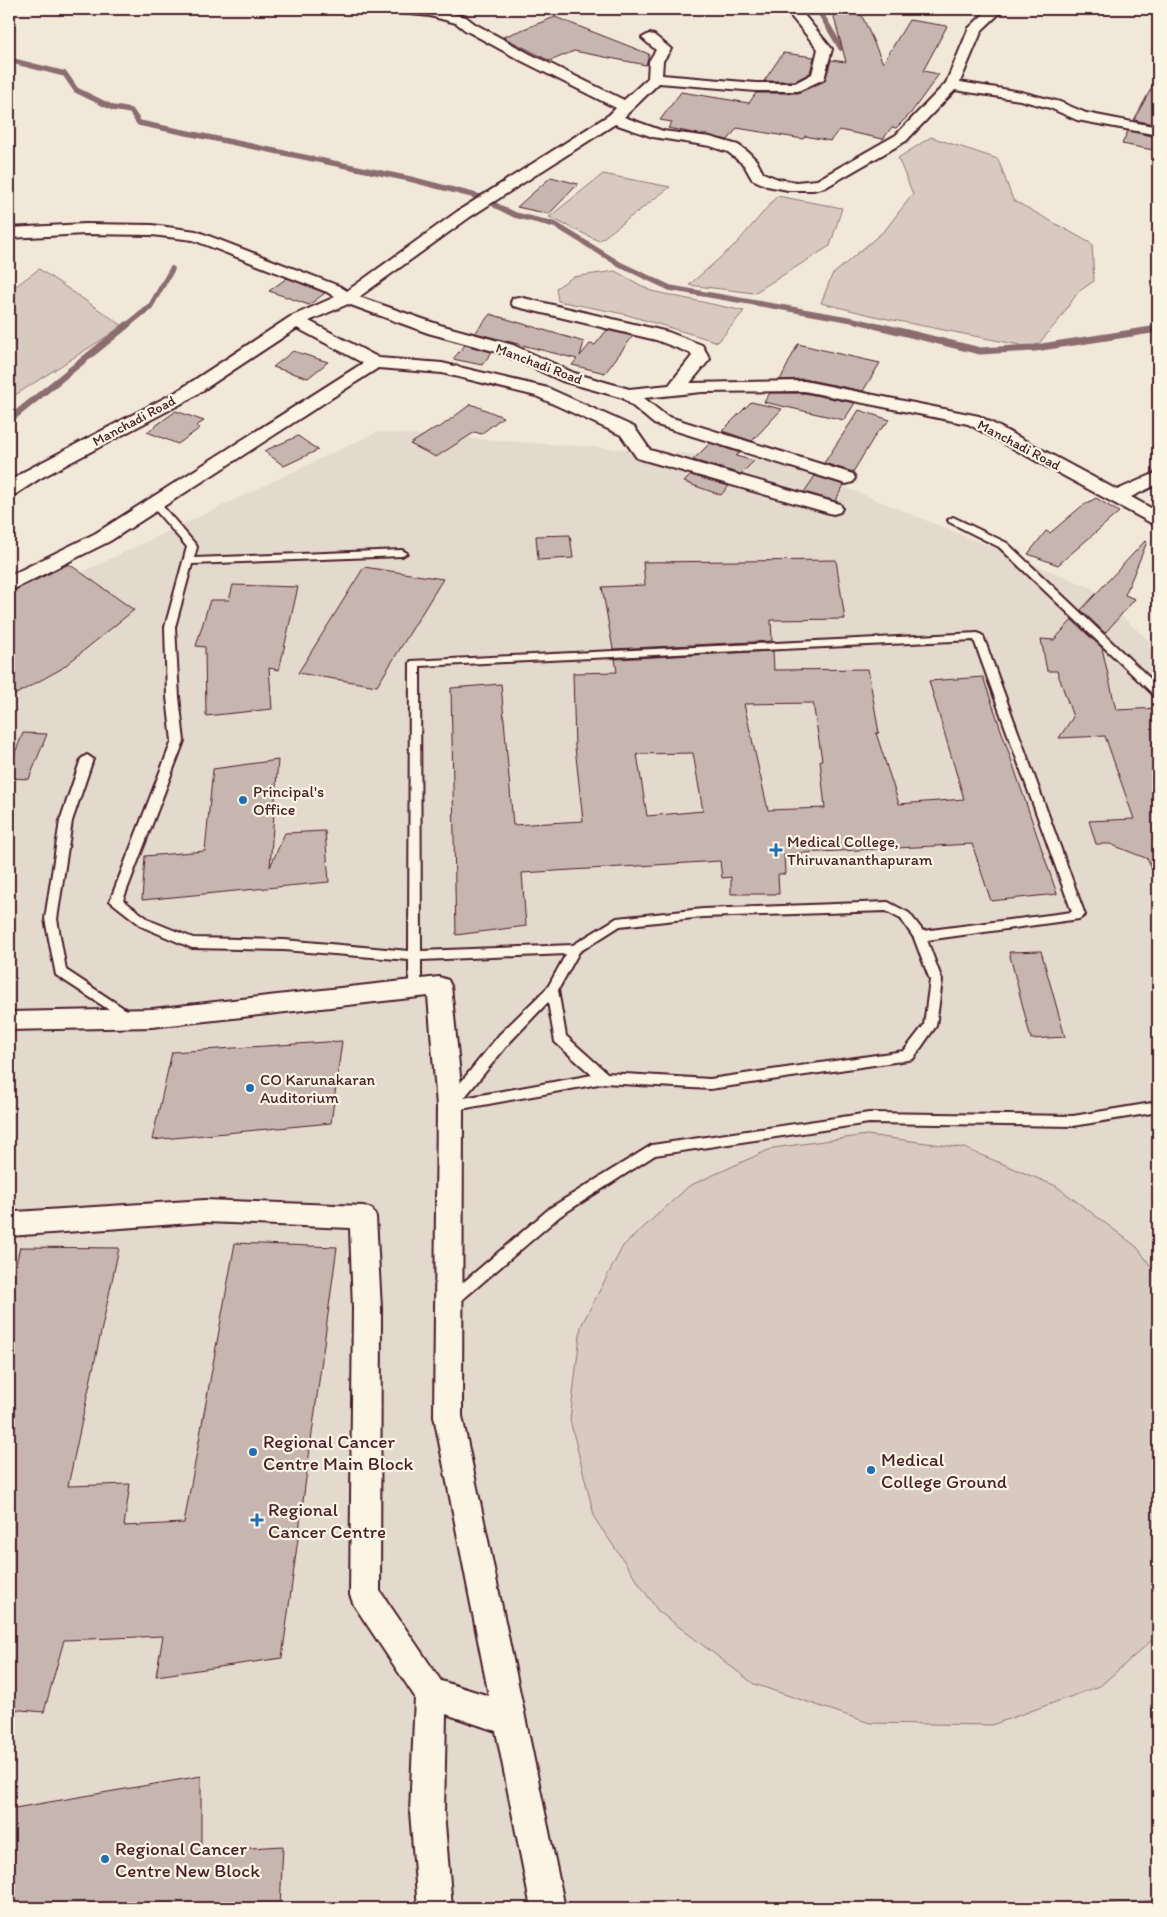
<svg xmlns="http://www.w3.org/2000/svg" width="1167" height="1917" viewBox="0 0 1167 1917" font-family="Itim,sans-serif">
<rect width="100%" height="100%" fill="#f1e8da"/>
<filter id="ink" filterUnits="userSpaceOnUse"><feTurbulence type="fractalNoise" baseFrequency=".02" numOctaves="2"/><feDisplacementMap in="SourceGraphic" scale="10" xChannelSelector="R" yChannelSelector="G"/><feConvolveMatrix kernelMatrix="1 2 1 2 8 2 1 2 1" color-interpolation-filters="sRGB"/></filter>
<g filter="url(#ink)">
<!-- built -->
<path fill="#e4d9cd" d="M377,432L778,460L1090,587L1158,649V1908H9V607Z"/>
<!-- green -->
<path fill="#d8cac0" stroke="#917476" d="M931,137L998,159L1013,200L1092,244L1094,281L1078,292L1059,320L1035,348L883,318L821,303L832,275L885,230L913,194L898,158Z
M603,174L670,187L599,241L549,217Z
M777,196L842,208L830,246L754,293L689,285L737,243Z
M39,269L123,326L9,399V291Z
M615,271L651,291L744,311L718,342L624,314L558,301L556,288L573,277Z
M867,1135L964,1148L1056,1186L1137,1247L1158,1276V1635L1100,1686L992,1725L870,1723L754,1684L658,1611L595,1519L570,1420L581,1326L623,1246L689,1186L773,1148Z
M1158,1900V1908H1043Z"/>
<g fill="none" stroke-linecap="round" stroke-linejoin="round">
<!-- stream-far1 -->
<path stroke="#8b6d6f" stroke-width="5.5" d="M818,9L841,48
M9,60L65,74L76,90L113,108L131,111L139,123L410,179L480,197
M495,205L515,215L556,225L621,265L670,288L853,320L879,326
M126,326L150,307L172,269"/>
<!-- stream -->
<path stroke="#8b6d6f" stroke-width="7" d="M874,325L980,351L1035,348L1158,329
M9,420L127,325"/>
</g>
<!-- building -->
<path fill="#c7b6af" stroke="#4a1f2b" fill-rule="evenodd" d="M859,9L883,63L909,20L947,26L923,71L939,74L911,113L896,128L892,127L883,139L839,130L830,141L805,136L803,139L737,128L728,140L668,128L672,122L660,120L681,92L749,103L756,93H798L825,81L831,60L846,62L832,10Z
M555,17L649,54L646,65L574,51L550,61L503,37Z
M783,53L814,57L810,73L795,81H764Z
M1158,76V125L1134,120Z
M1128,131L1158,137V151L1122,144Z
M551,177L578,184L549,214L517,207Z
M287,278L325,293L309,305L269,291Z
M490,314L584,342L580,356L590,344L595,345L607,330L633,336L605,373L572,365L577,359L475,333Z
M798,344L844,355L880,363L863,391L804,379L780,380Z
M465,345L492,352L482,365L453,359Z
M293,351L328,362L308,378L273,367Z
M770,393H804L855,403L844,420L764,402Z
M751,402L782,409L752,441L722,431Z
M471,404L503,417L481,434L475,432L436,457L410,444L437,427L439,428Z
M859,410L890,420L876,434L853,472L824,463Z
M176,411L204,421L196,426L200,428L178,444L147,432Z
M298,436L318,450L284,466L264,451Z
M710,443L740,453L736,456L754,461L741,474L693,460Z
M691,475L729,486L721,495L684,482Z
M815,476L844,485L835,501L804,492Z
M1096,498L1119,512L1058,565L1028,554L1046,531L1050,533L1082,506Z
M570,535L573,558L538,560L536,536Z
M1145,541L1147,542L1125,595L1135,599L1105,633L1081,610Z
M836,560L845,619L771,620L772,641L613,649L602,587L645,585L643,562Z
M69,564L134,610L61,669L9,698V593Z
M364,567L443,579L377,686L298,673Z
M233,585L298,587L279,670L269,668L272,709L206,716L205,647L196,646L210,600H229Z
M1072,620L1102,648L1116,710L1158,708V877L1155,878L1148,859L1110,844H1096L1089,821L1134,819L1105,736L1059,738L1073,717L1057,671H1047L1041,639L1054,640Z
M773,651L774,670L868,669L879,733H876L899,804L964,799L929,681L983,677L1057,894L991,901L972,844L784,854L785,874H778L779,894H731V877L722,878L720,861L522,873L526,926L456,935L451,688L501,684L513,825L583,821L575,747L573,673L617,672L615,659ZM813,703L822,760H820L825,808L768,810L744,704ZM693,753L703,811L647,816L637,754Z
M23,733L47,734L29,779L9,778V768Z
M278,760L270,867L285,833L325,831L329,882L142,900L145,856L205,851L213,769Z
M1041,951L1065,1037L1031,1039L1009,952Z
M342,1041L331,1123L152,1140L172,1052Z
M235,1243L337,1247L282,1658L156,1676L163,1636L64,1640L44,1712L9,1709V1292L20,1247L119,1248L68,1486L130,1484L124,1526L184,1523Z
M201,1776V1851L283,1846L280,1908H9V1809Z"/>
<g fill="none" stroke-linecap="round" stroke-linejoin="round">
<!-- lane casing -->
<g stroke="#4a1f2b" stroke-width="4">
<path id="lane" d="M155,501L159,502L196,545L197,547L194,558L402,550L407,553L402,556L192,564L175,627L179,697L184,741L123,900L151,921L193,938L284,940L409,951L410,663L411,661L978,633L983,636L1085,915L1079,919L927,940L942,980L936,1026L913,1059L908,1060L710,1089L604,1083L450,1111L445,1110L443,1106L445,1102L499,1035L548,987L566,954L421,960V989L419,992H411L409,989V960L284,950L192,948L143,927L110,901L172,741L167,697L165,627L187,547L150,504ZM974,640L1072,912L923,931L909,913L888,902L703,909L617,918L573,945L421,951L420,666ZM886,911L901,919L914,938L930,980L924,1025L904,1051L710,1079L607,1073L566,1036L558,990L579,952L620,926L703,917ZM548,1002L555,1042L592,1075L464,1098L509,1043Z
M953,517L1007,543L1158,686V696L1154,695L999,547L949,522L948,520Z
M87,755L93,759L72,821L57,919L66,970L134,1015L135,1018L134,1021L129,1023L56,975L45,919L60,821L81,759Z
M1158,1102V1112L1073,1126L869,1123L655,1155L560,1216L455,1306L450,1308L445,1306L443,1302L445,1298L550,1208L652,1145L869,1113L1073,1116Z"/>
</g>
<!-- street casing -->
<g stroke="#4a1f2b" stroke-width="4">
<path id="street" d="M393,9H434L466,17L475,24L530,54L624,100L648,78L649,61L656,50L642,38L649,34L654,35L671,49L663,61L662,75L756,83H795L812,74L818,49L785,9H799L832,49L824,79L798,91H756L659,83L624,117L663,131L710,137L738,145L748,152L756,160L763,173L778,179L796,182L817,180L896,135L946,83L969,28L989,9H1004L982,30L960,82L1021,92L1060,102L1086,113L1158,127V135L1077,120L1050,108L1020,100L955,90L906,141L826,187L813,190H788L767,186L752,179L744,165L728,152L710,146L653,137L615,124L470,217L359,297L440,325L513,345L574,373L629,389L669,385L692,356L690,353L656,340L513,306L511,302L513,298L519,297L668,332L702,345L710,359L690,383L804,381L979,416L1117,490L1158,472V484L1131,497L1158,512V525L1151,523L968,424L804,391L702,392L644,398L666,416L853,474L855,478L853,482L846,484L654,424L623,398L562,381L501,353L428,333L348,304L309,321L379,358L442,363L548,388L634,427L650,450L840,504L842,508L840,512L833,514L637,458L621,435L536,396L442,373L378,368L110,541L16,588L9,590V576L96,533L363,363L297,328L188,400L39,479L16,494L9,496V482L25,471L176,392L290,317L335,297L327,292L193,240L152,235L85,234L9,238V228L85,224L152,225L196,231L339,286L347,291L458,211L609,115L616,108L520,60L465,30L456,23L430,16L400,13Z
M439,977L448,980L451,986L463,1106L462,1416L565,1908H531L496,1731L446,1714L444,1812L452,1908H418L410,1812L415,1697L354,1605L350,1595L353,1308L350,1228L205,1222L9,1236V1214L15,1212L205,1200L363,1206L372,1209L376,1217L381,1308L380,1591L441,1681L489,1696L434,1416L437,1106L428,996L152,1027L9,1030V1012L152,1009Z"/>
</g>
<!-- lane -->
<use href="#lane" fill="#fcf5e5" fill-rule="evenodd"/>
<!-- street -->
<use href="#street" fill="#fcf5e5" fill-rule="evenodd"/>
</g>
</g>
<!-- markers -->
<g fill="#1f6fb2" stroke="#fcf5e5" stroke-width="2">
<circle cx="243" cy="800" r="5"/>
<path d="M773.5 842.5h5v5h5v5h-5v5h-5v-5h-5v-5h5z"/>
<circle cx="250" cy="1088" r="5"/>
<circle cx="253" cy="1452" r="5"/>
<circle cx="871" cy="1470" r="5"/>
<path d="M254.5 1512.5h5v5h5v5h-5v5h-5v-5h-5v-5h5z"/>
<circle cx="105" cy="1859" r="5"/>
</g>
<g text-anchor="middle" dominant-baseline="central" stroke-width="4.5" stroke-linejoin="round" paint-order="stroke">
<!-- far-street labels -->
<g font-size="14" fill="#4a1f2b" stroke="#fcf5e5">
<text transform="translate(539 364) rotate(21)">Manchadi Road</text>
<text transform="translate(134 421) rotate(-28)">Manchadi Road</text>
<text transform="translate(1019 445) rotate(28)">Manchadi Road</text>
</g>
<!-- poi labels -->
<g font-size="16" fill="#4a1f2b" stroke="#fcf5e5" text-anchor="start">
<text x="253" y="791">Principal's<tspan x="253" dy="18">Office</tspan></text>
<text x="787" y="841">Medical College,<tspan x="787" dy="18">Thiruvananthapuram</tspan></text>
<text x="260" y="1079">CO Karunakaran<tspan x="260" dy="18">Auditorium</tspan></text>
</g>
<!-- near-poi labels -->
<g font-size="19" fill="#4a1f2b" stroke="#fcf5e5" text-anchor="start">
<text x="263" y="1441">Regional Cancer<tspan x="263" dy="22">Centre Main Block</tspan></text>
<text x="881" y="1459">Medical<tspan x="881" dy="22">College Ground</tspan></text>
<text x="268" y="1509">Regional<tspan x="268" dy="22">Cancer Centre</tspan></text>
<text x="115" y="1848">Regional Cancer<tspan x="115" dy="22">Centre New Block</tspan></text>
</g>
</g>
<!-- margin -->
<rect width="1167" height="1917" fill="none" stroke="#fcf5e5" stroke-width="30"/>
<rect x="15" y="15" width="1137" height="1887" fill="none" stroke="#4a1f2b" stroke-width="2" filter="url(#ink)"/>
</svg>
